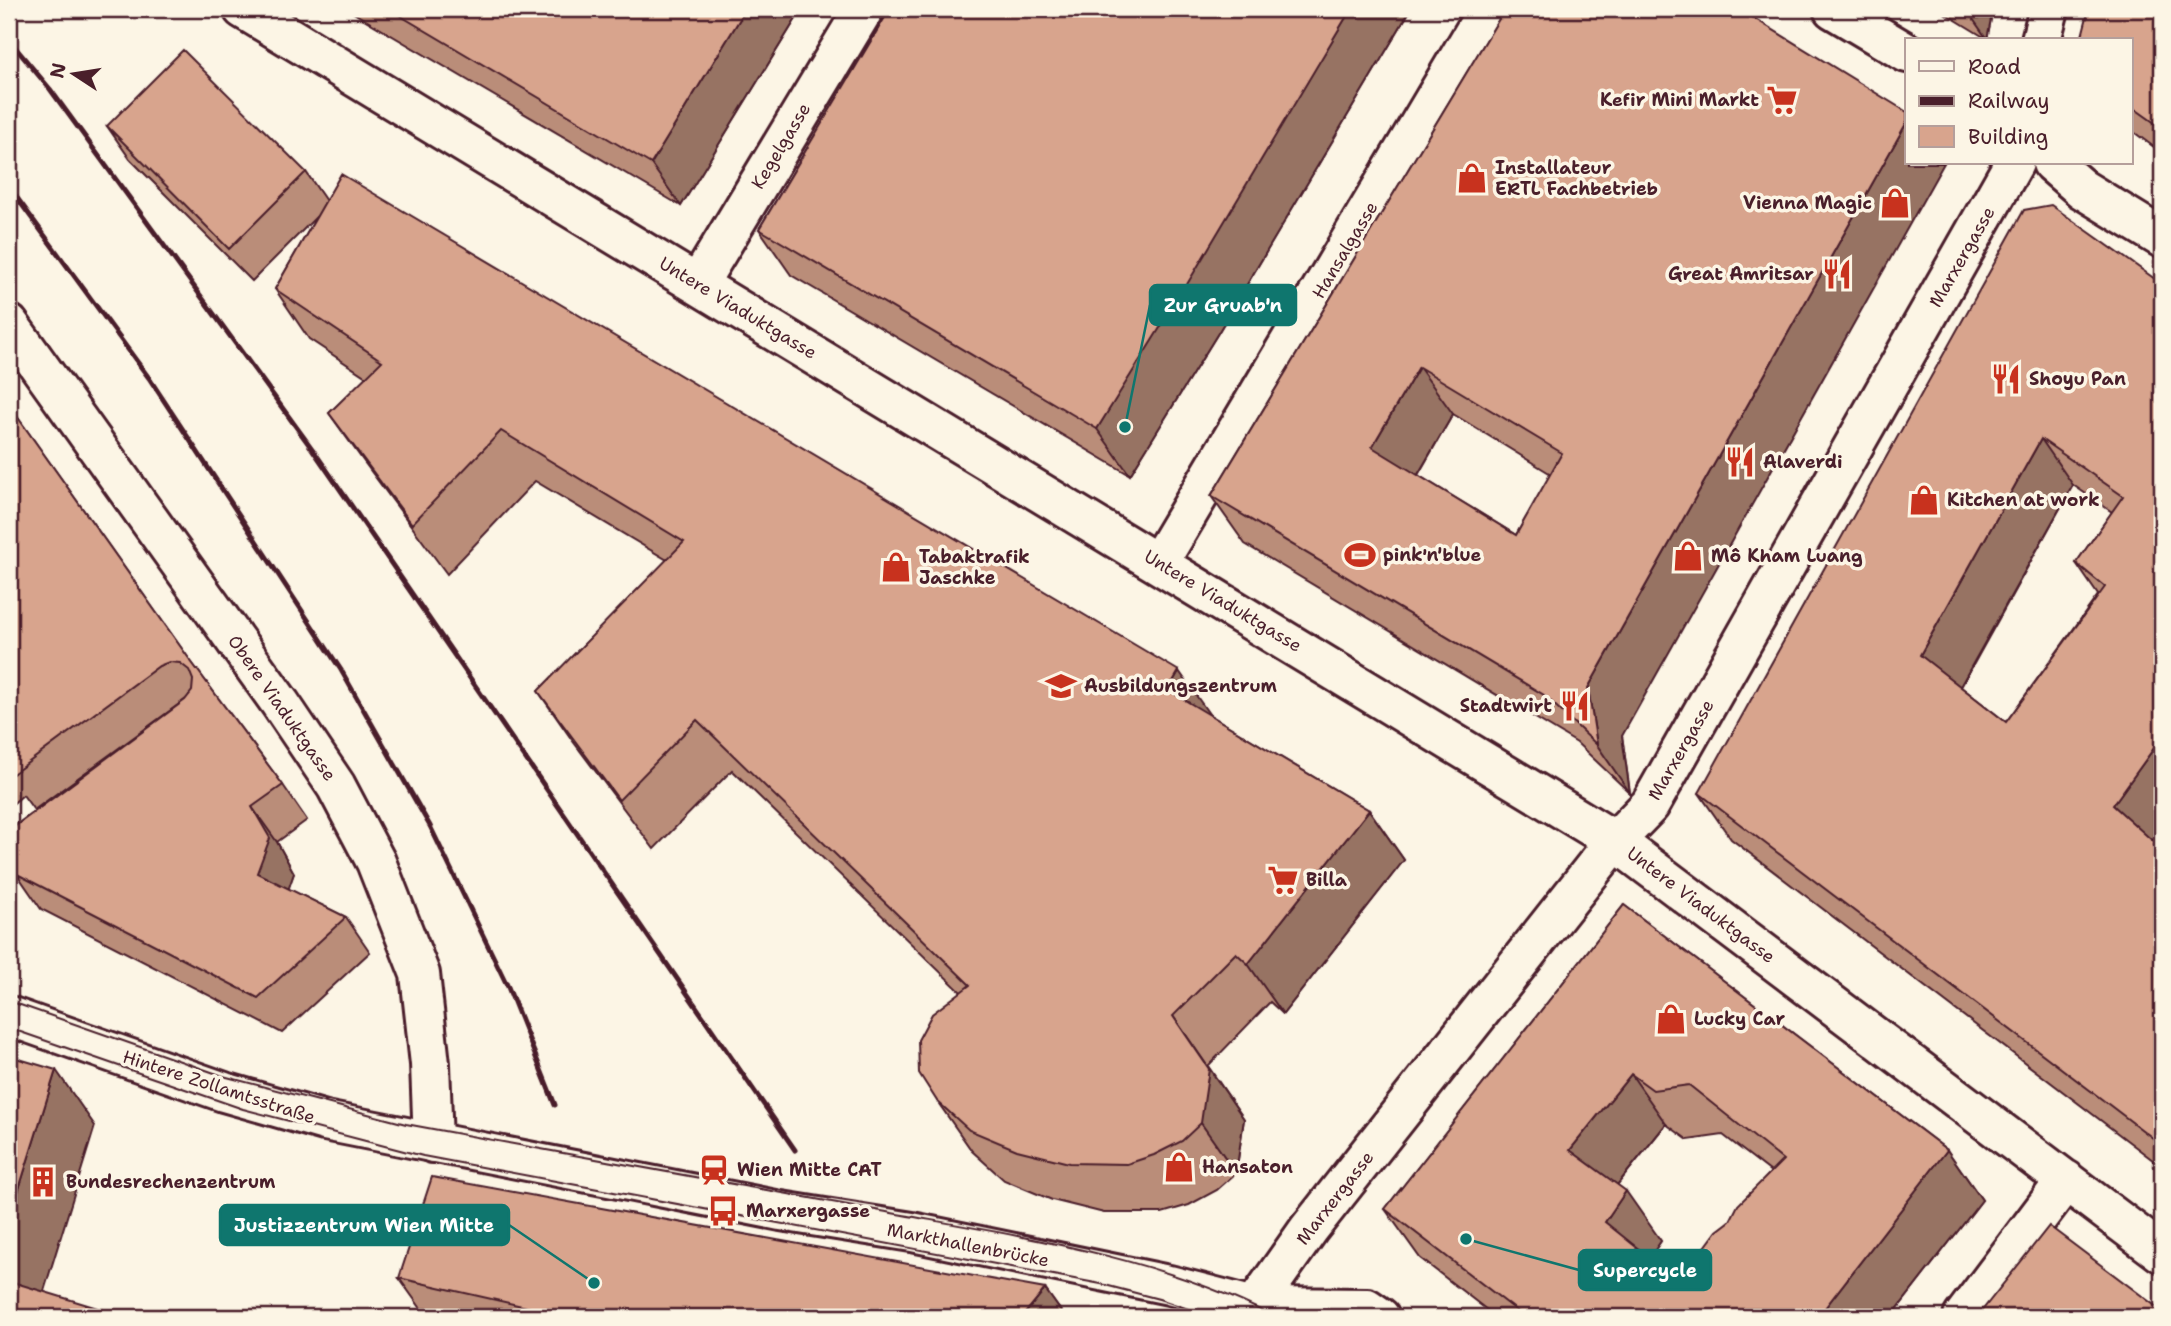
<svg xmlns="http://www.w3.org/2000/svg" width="2171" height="1326" viewBox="0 0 2171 1326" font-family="'Shantell Sans',sans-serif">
<rect width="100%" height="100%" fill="#fcf5e5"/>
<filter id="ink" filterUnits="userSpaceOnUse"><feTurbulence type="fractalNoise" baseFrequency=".0143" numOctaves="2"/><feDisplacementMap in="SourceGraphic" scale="14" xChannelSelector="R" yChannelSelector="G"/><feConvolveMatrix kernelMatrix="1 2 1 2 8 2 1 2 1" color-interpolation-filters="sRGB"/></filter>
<g filter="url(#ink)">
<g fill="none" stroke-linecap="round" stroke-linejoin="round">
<!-- street casing -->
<g stroke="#4a1f2b" stroke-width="44">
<path id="street" d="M243,9L1615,841L2162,1253
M1833,9L1907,53
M2041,40L2049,9
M2052,163L2082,189L2162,238
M698,284L864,9
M9,324L280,703L336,786L376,862L420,974L430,1064L433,1143
M1159,562L1488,9
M9,856L58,820
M1254,1307L1309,1229L1615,841L1650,805L2014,163
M1963,1317L2066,1180"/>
</g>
<!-- secondary casing -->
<g stroke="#4a1f2b" stroke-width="44">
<path id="secondary" d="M9,1016L224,1092L325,1121L781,1211L912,1232L1169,1285L1254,1307L1367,1308L1380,1317"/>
</g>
<!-- street -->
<use href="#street" stroke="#fcf5e5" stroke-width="38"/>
<!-- secondary -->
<use href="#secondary" stroke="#fcf5e5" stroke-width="38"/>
<!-- tram -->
<path stroke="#4a1f2b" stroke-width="2" d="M9,1001L223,1076L406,1124C564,1154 722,1181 881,1211C1011,1235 1156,1255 1274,1317
M9,1028L243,1109L423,1156L1101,1284L1159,1299L1212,1317"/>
<!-- rail -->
<path stroke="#4a1f2b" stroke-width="5" d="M9,40L50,89L313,450L795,1150
M9,187L149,378L341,670L430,826L508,987L555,1105"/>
</g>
<!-- wall -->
<path fill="#ba8d79" stroke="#4a1f2b" stroke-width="2" fill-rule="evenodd" d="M347,9H802L681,206Z
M890,9H1411L1218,333L1130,475L791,275L759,229Z
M1505,9L1622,736L1630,793L1577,743L1245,544L1211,496ZM1453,414L1551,474L1516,535L1418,475Z
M1938,9H1993L1987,39Z
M2162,9V153L2131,130V40Z
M107,126L306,172L326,201L1210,715L1369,810L1404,860L1283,1014L1270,1002L1208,1066L1244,1119L1236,1173L1217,1190L1189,1205L1162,1213H1104L1052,1200L1004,1180L972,1151L937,1101L961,992L732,770L654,849L572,740L538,691L667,560L535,481L447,574L364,462L329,413L366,377L309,339L275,289L317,216L252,281L130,159Z
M2162,284V827L2153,840L2162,853V1167L1731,839L1699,793ZM2073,485L2112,512L2076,563L2098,595L2006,722L1961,687Z
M9,405L190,660L283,785L307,820L277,842L294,873L288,889L346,917L370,952L282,1033L41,909L17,874L186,699L34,810L23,795L9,807Z
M1624,905L1947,1150L1982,1200L1891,1317H1496L1420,1258L1385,1209ZM1666,1124L1688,1140L1723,1135L1771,1172L1730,1221L1694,1262L1649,1258L1661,1241L1617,1185Z
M399,1278L1045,1289L1065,1317H427Z"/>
<!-- shaded-wall -->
<path fill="#977363" stroke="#4a1f2b" stroke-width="2" d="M746,9H802L681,206L651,164Z
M1351,9H1411L1218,333L1130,475L1097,429Z
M1966,9H1993L1987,39Z
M1907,122V163H1944L1622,736L1630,793L1597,745L1588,688Z
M1419,367L1453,414L1406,495L1372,447Z
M2041,439L2073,485L1952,701L1920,655Z
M1179,671L1214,721L1168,690Z
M2162,737V827L2145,851L2113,805Z
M252,807L277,842L294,873L282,908L257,873Z
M1369,810L1404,860L1283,1014L1248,964Z
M1173,1016L1244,1119L1236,1173L1201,1123Z
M56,1070L95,1126L36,1317L9,1300V1221Z
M1631,1074L1666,1124L1605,1200L1570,1150Z
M1947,1150L1982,1200L1891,1317H1818Z
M1626,1191L1661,1241L1640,1272L1605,1222Z
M1045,1289L1065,1317H1022Z"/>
<!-- building -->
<path fill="#d8a48d" stroke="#4a1f2b" stroke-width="2" fill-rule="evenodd" d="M389,9H746L651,164Z
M890,9H1351L1186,286L1097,429L759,229Z
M1505,9H1739L1907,112V122L1588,688L1597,745L1544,695L1211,496ZM1419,367L1562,453L1516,535L1372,447Z
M2089,9H2162V128L2131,106V40H2081Z
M183,50L306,172L229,249L107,126Z
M341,174L1179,671L1168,690L1369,810L1248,964L1236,953L1173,1016L1209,1069L1201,1123L1182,1141L1154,1155L1127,1164L1069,1163L1017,1150L969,1130L937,1101L919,1073L918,1040L932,1014L970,985L697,720L619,800L538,691L684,542L501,431L412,524L329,413L382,361L275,289Z
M2051,205L2162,284V737L2113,805L2155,843L2153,845L2162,853V1145L1699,793L2024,210ZM2041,439L2123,496L2076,563L2105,587L2006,722L1920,655Z
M9,405L190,660L283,785L252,807L270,838L257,873L346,917L258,998L17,874L14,827L185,700L192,691L193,680L189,670L180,663L169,662L159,666L10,776Z
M1624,905L1947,1150L1818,1317H1525L1385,1209ZM1631,1074L1653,1090L1689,1085L1783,1160L1738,1205L1730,1221L1717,1231L1694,1262L1650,1258L1605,1222L1626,1191L1570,1150Z
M9,1056L56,1070L9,1221Z
M432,1177L1045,1289L1022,1317H571L399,1278Z
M2049,1226L2162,1311V1317H1977Z
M9,1281L127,1317H9Z"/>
</g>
<!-- icons -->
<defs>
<g id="supermarket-bare" transform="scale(2.415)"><path d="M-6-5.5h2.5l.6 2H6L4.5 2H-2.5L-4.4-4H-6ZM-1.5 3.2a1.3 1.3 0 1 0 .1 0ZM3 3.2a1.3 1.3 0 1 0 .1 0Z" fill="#c8321e" stroke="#fcf5e5" stroke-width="2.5" paint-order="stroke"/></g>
<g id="shop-bare" transform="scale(2.415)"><path d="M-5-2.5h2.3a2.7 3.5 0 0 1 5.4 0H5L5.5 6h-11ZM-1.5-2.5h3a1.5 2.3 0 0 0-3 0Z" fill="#c8321e" stroke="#fcf5e5" stroke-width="2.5" paint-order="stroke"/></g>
<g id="restaurant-bare" transform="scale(2.415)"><path d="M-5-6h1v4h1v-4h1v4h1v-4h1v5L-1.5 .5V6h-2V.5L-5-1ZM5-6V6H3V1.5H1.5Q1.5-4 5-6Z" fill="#c8321e" stroke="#fcf5e5" stroke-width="2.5" paint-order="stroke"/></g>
<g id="stadium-bare" transform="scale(2.415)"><path d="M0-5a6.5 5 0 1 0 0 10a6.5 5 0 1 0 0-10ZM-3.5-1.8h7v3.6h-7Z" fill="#c8321e" stroke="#fcf5e5" stroke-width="2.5" paint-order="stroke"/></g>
<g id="school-bare" transform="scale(2.415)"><path d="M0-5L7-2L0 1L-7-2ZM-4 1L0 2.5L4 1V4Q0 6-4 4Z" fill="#c8321e" stroke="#fcf5e5" stroke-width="2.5" paint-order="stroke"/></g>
<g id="station-bare" transform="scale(2.415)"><path d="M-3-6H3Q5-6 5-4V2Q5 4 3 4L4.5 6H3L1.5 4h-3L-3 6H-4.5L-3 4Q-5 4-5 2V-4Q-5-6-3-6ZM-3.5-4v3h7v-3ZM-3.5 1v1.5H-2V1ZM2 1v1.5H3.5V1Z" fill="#c8321e" stroke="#fcf5e5" stroke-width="2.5" paint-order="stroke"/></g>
<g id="building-bare" transform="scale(2.415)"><path d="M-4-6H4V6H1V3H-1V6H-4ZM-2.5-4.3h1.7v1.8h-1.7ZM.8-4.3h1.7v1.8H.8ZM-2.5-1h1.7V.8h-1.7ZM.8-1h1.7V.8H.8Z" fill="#c8321e" stroke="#fcf5e5" stroke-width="2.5" paint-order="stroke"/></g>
<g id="bus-bare" transform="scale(2.415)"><path d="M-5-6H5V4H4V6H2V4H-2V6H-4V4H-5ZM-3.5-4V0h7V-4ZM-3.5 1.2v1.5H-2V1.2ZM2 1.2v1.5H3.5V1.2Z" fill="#c8321e" stroke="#fcf5e5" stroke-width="2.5" paint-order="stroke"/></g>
</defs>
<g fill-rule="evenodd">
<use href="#supermarket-bare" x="1782" y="100"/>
<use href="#shop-bare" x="1472" y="178"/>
<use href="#shop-bare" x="1895" y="203"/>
<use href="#restaurant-bare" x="1837" y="274"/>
<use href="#restaurant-bare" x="2006" y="379"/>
<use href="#restaurant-bare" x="1740" y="462"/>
<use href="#shop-bare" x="1924" y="500"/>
<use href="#stadium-bare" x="1360" y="555"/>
<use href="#shop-bare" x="1688" y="556"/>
<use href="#shop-bare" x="896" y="567"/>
<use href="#school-bare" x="1061" y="686"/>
<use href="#restaurant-bare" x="1575" y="706"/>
<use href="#supermarket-bare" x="1283" y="880"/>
<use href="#shop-bare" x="1671" y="1019"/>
<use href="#shop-bare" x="1179" y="1167"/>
<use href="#station-bare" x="714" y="1170"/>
<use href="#building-bare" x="43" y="1182"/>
<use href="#bus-bare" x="723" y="1211"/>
</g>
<g text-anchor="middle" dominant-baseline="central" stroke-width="7" stroke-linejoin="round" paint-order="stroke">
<!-- poi labels -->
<g font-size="18" font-weight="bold" fill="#4a1f2b" stroke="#fcf5e5" text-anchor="start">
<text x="1759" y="100" text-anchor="end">Kefir Mini Markt</text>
<text x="1495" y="168">Installateur<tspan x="1495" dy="21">ERTL Fachbetrieb</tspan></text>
<text x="1872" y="203" text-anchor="end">Vienna Magic</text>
<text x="1814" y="274" text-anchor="end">Great Amritsar</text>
<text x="2029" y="379">Shoyu Pan</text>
<text x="1763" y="462">Alaverdi</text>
<text x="1947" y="500">Kitchen at work</text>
<text x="1383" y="555">pink'n'blue</text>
<text x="1711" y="556">Mô Kham Luang</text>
<text x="919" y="557">Tabaktrafik<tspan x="919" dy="21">Jaschke</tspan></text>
<text x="1084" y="686">Ausbildungszentrum</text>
<text x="1552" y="706" text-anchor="end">Stadtwirt</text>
<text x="1306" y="880">Billa</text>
<text x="1694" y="1019">Lucky Car</text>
<text x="1202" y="1167">Hansaton</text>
<text x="737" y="1170">Wien Mitte CAT</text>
<text x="66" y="1182">Bundesrechenzentrum</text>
<text x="746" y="1211">Marxergasse</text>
</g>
<!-- street labels -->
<g font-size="18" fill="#4a1f2b" stroke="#fcf5e5">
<text transform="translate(781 146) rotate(-59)">Kegelgasse</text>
<text transform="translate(1345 250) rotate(-59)">Hansalgasse</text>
<text transform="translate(1962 257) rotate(-60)">Marxergasse</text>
<text transform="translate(738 308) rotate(31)">Untere Viaduktgasse</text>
<text transform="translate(1223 601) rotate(31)">Untere Viaduktgasse</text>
<text transform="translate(282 708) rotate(55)">Obere Viaduktgasse</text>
<text transform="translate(1681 750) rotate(-60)">Marxergasse</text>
<text transform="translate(1701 905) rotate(37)">Untere Viaduktgasse</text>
<text transform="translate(219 1087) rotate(18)">Hintere Zollamtsstraße</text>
<text transform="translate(1335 1198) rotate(-52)">Marxergasse</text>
<text transform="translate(968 1245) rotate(11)">Markthallenbrücke</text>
</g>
</g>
<!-- callouts -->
<path fill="none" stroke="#0f766e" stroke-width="2.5" d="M1125 427L1150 305M594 1283L509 1225M1466 1239L1579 1270"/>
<g fill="#0f766e" stroke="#fcf5e5" stroke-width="2.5">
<circle cx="1125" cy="427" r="7"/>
<circle cx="594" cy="1283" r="7"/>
<circle cx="1466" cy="1239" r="7"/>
</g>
<g fill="#0f766e" stroke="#0f766e" stroke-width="2.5">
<rect x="1150" y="285" width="146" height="40" rx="7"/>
<rect x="220" y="1205" width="289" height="40" rx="7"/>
<rect x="1579" y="1250" width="132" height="40" rx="7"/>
</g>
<g font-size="19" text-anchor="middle" font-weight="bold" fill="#fff">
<text x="1223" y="312">Zur Gruab'n</text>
<text x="364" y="1232">Justizzentrum Wien Mitte</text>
<text x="1645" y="1277">Supercycle</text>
</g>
<!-- margin -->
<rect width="2171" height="1326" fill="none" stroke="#fcf5e5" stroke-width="35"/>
<rect x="18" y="18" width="2136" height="1291" fill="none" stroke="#4a1f2b" stroke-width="2.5" filter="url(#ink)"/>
<!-- legend -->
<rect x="1905" y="38" width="228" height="126" fill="#fcf5e5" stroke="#b59f9b" stroke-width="2"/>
<rect x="1919" y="61" width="35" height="10" fill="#fcf5e5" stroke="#b59f9b" stroke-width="2"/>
<text x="1968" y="74" font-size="21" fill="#4a1f2b">Road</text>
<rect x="1919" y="96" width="35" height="10" fill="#4a1f2b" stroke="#b59f9b" stroke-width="2"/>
<text x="1968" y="108" font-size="21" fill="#4a1f2b">Railway</text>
<rect x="1919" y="126" width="35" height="21" fill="#d8a48d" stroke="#b59f9b" stroke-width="2"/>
<text x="1968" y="144" font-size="21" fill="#4a1f2b">Building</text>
<!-- north arrow -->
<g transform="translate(74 74) rotate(282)" stroke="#fcf5e5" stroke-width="5" paint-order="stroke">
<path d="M0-5L12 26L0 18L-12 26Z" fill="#4a1f2b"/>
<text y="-10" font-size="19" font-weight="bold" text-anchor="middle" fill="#4a1f2b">N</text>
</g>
</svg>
